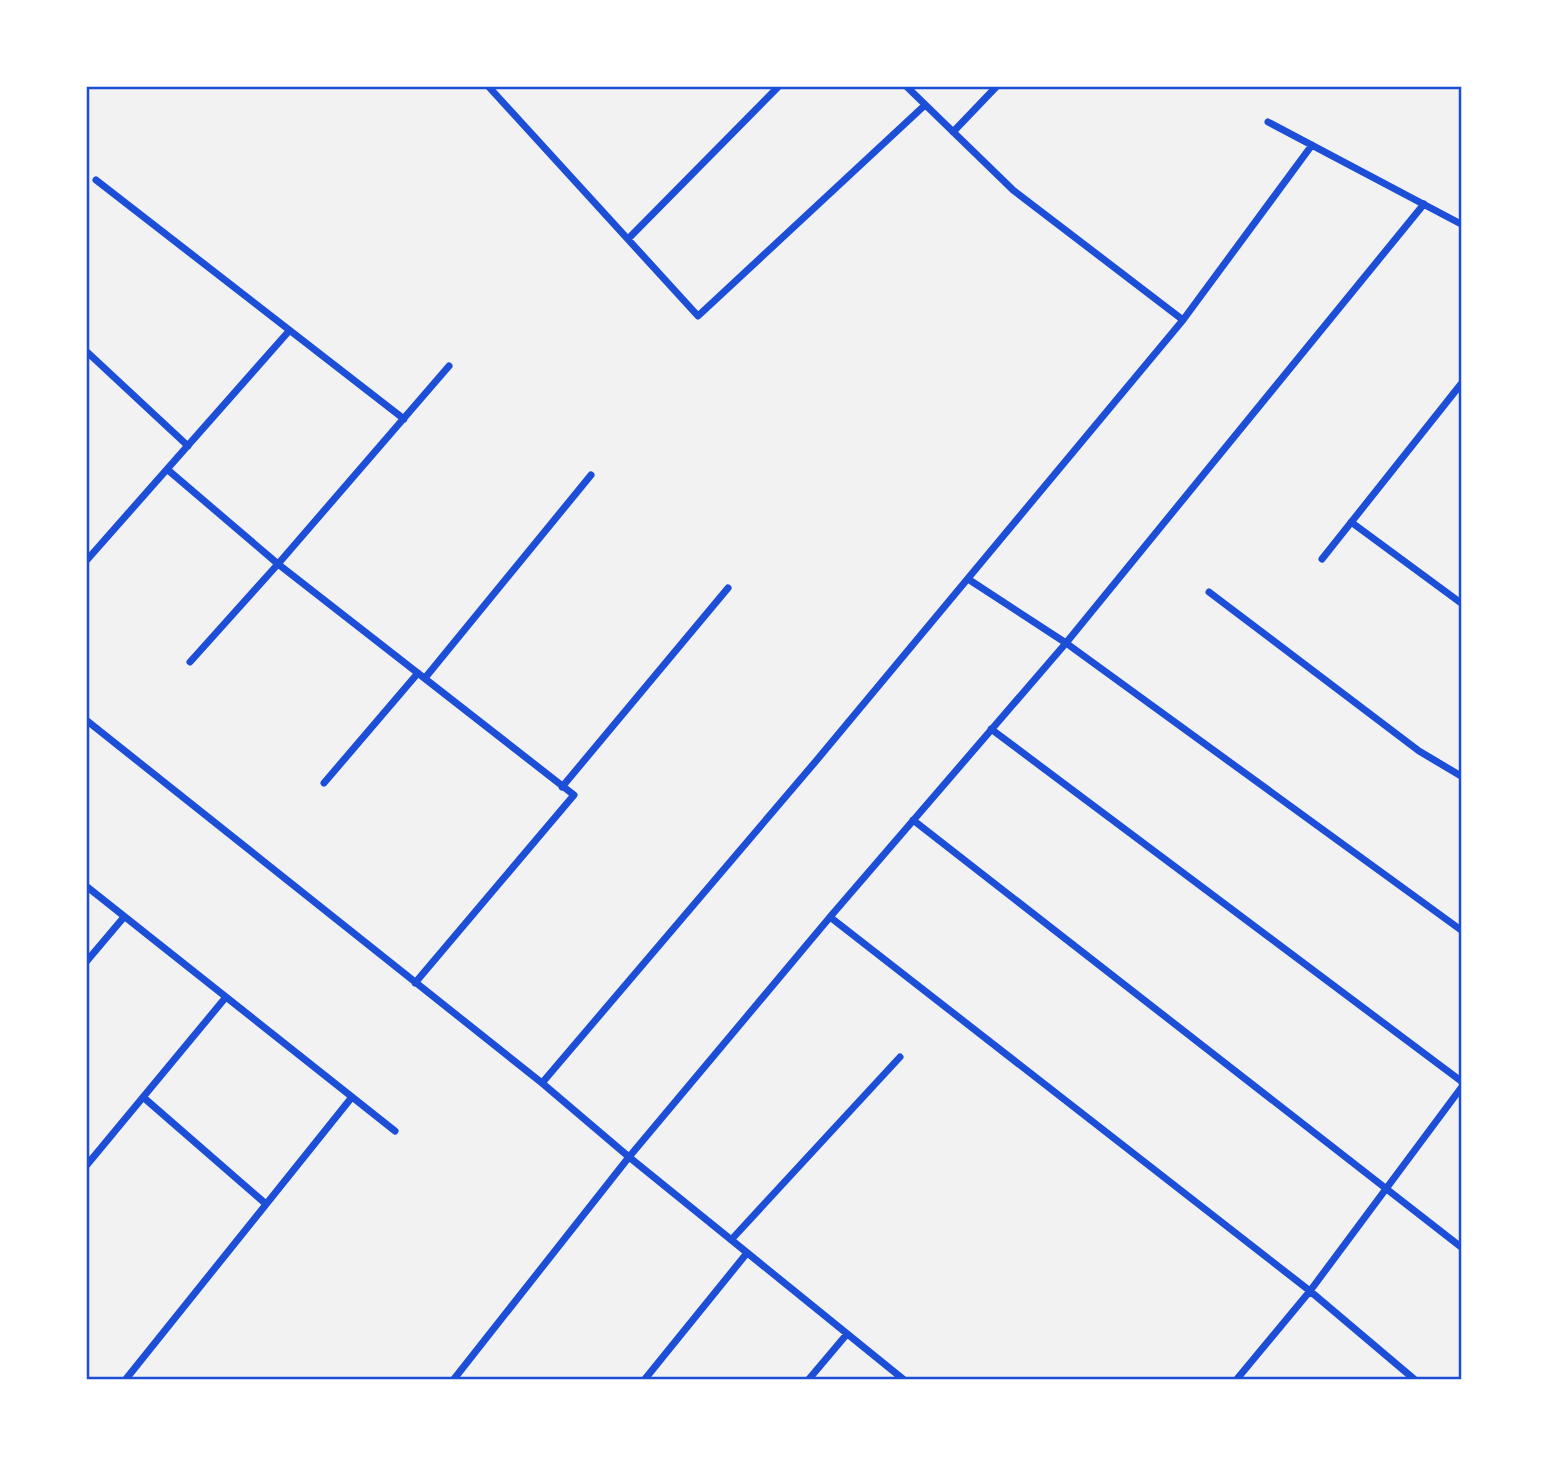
<svg xmlns="http://www.w3.org/2000/svg" width="1547" height="1465" viewBox="0 0 1547 1465" font-family="Roboto,sans-serif">
<rect width="100%" height="100%" fill="#f2f2f2"/>
<g fill="none" stroke-linecap="round" stroke-linejoin="round">
<!-- minor -->
<path stroke="#1d4ed8" stroke-width="7" d="M488,86L698,316L925,105
M906,86L1013,190L1183,320
M1268,122L1461,224
M953,132L997,86
M96,180L404,419
M628,239L779,86
M86,351L188,446
M168,470L278,564L574,795L415,983
M1351,522L1461,603
M1322,559L1461,384
M86,561L289,331
M968,579L1066,643L1461,930
M1209,592L1419,751L1461,776
M190,662L278,564L449,366
M425,678L591,475
M86,720L542,1083L629,1157L903,1379
M991,729L1461,1081
M324,783L418,673
M562,787L728,588
M913,820L1461,1247
M86,886L395,1131
M830,917L1310,1291L1414,1379
M86,962L124,917
M542,1083L816,761L1183,320L1312,145
M143,1097L266,1204
M86,1166L226,997
M731,1240L900,1057
M126,1379L352,1097
M454,1379L629,1157L830,917L1066,643L1424,204
M645,1379L747,1253
M809,1379L847,1334
M1237,1379L1310,1291L1461,1088"/>
</g>
<!-- border -->
<rect width="1547" height="1465" fill="none" stroke="#ffffff" stroke-width="175"/>
<rect x="88" y="88" width="1372" height="1290" fill="none" stroke="#1d4ed8" stroke-width="2.5"/>
</svg>
